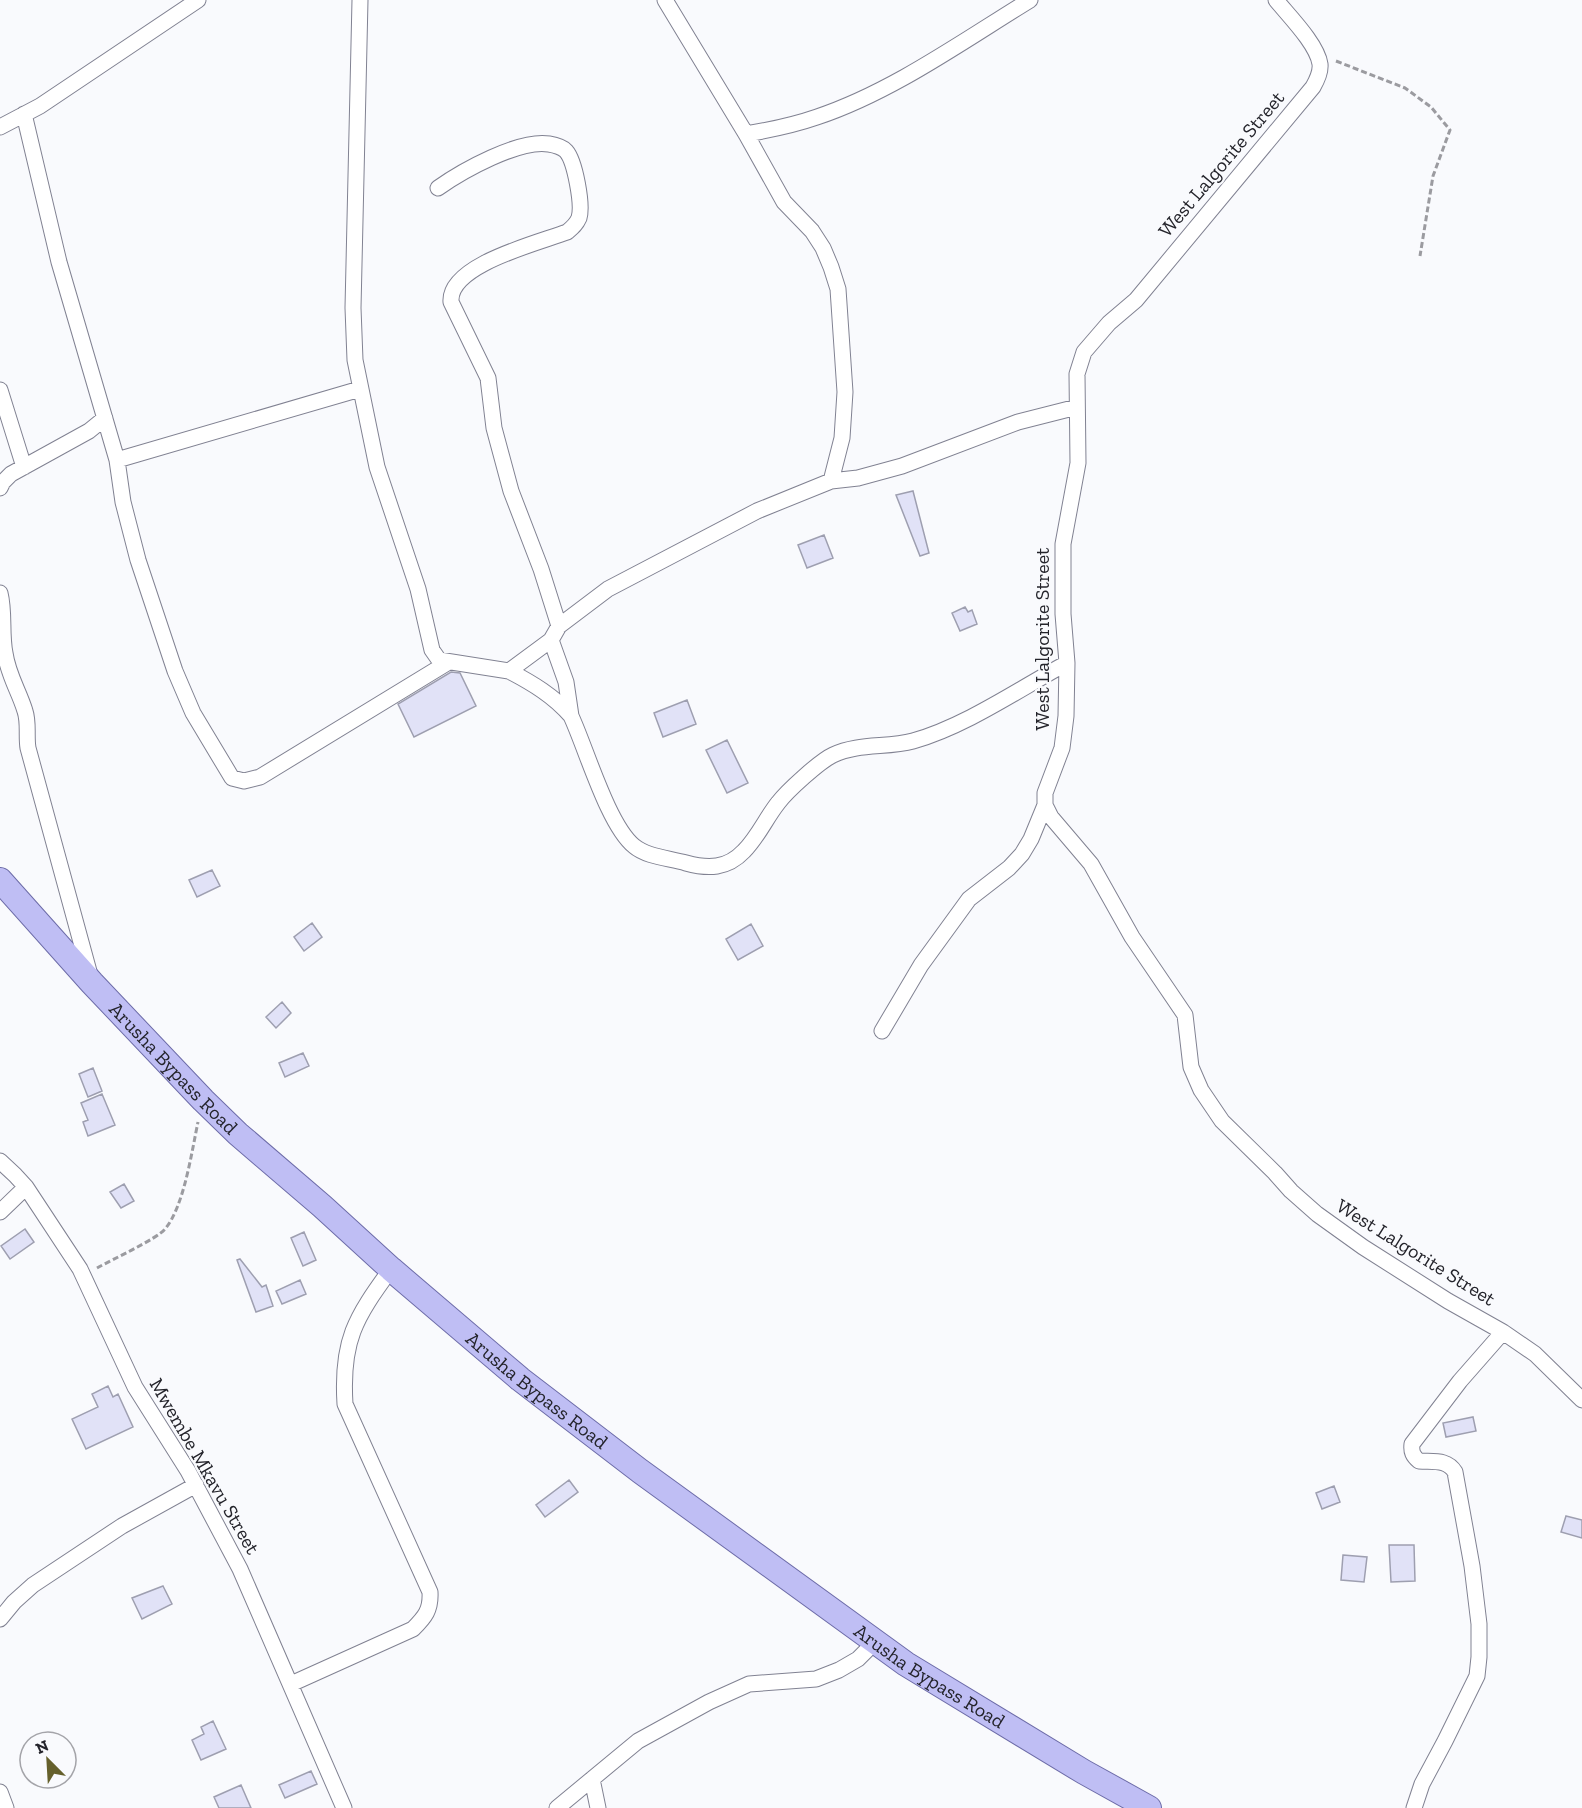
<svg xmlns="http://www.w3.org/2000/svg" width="1582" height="1808" viewBox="0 0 1582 1808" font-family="'Zilla Slab',serif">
<rect width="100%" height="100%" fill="#f9fafd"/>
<!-- building -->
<path fill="#e1e2f7" stroke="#9e9fb0" stroke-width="1.5" d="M913,491L929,553L920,556L896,495Z
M824,535L833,558L807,568L798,545Z
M965,607L968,612L972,610L977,624L960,631L952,613Z
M451,672L460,673L476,706L414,737L398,704Z
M687,700L696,724L663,737L654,713Z
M727,740L748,783L727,793L706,750Z
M212,870L220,886L197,897L189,880Z
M312,923L322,937L304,951L294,937Z
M751,924L763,946L738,960L726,939Z
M282,1002L291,1013L276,1028L266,1017Z
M303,1053L309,1066L285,1077L279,1063Z
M93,1068L102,1091L88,1097L79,1074Z
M102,1094L115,1125L88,1136L83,1122L88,1120L81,1103Z
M124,1184L134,1201L121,1208L110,1192Z
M25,1229L34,1242L10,1259L1,1246Z
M304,1232L316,1260L303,1266L291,1238Z
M240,1259L262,1287L266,1285L273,1306L256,1312L237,1260Z
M300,1280L306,1294L282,1304L276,1291Z
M108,1386L113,1397L118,1394L133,1427L86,1449L72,1419L98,1407L92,1394Z
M1473,1417L1476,1431L1446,1437L1443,1423Z
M569,1480L578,1492L545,1517L536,1505Z
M1334,1486L1340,1502L1322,1509L1316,1493Z
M1566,1516L1582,1520V1538L1561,1532Z
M1389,1545H1414L1415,1581L1391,1582Z
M1343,1555L1367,1557L1364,1582L1341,1580Z
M163,1586L172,1604L142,1619L132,1598Z
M213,1721L226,1749L201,1760L192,1740L204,1734L201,1727Z
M311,1771L317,1784L285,1798L279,1785Z
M241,1785L251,1808H219L214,1797Z"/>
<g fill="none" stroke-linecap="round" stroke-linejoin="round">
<!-- minor casing -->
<g stroke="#818292" stroke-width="17">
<path id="minor" d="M360,0L353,308L355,360L377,467L418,589L432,650L439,660L509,671L551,640L559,626L608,589L757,511L831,481L858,478L902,466L1018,422L1077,407
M665,0L746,134L784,202L812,231L823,248L831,267L838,289L845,392L842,438L831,481
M1276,0C1289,16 1317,44 1320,64C1321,72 1317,80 1313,87L1136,300L1109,323L1084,352L1077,374L1078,463L1063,544V614L1067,663L1066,716L1062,748L1045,793V805L1051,817L1091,864L1132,937L1185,1015L1191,1067L1201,1090L1222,1121L1275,1173L1291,1191L1317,1214L1363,1247L1448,1301L1503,1332L1535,1354L1582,1400
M24,114L59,262L117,460L123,502L138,560L175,671L193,713L232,778L244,781L260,777L447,663
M0,127L40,106L198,0
M746,134C770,130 794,125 817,117C892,92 963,41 1030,0
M438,188C462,171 519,139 549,144C555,145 562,147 566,151C575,161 583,205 579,218C576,225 572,228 567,232C538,243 448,265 451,302L488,378L494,428L511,491L541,569L559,626
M0,390L24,467
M117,460L360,389
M0,488L3,482L11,474L89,431L105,418
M0,593C5,613 1,633 5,653C8,675 19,691 25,711C29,723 26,736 28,748L90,975
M551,640L566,682L571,716
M509,671C532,683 554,696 571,716C586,748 608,825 634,846C647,857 669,858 686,863C708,869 727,869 744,851C758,837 766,818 778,803C787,791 820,761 833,755C858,743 887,748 913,741C966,726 1019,689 1067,663
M882,1031L921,965L969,899L1009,868L1022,854L1031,839L1045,805
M0,1161L15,1175L26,1187L80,1269L135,1387L188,1471L240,1569L344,1808
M0,1212L26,1187
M0,1619L14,1602L33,1585L122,1526L196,1485
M291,1684L413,1629C425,1617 431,1610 430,1592L345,1404C341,1341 355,1318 391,1269
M592,1779L598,1808
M0,1792L6,1808
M557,1808L638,1741L709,1702L749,1684L816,1679L839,1670L858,1659L875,1642
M1414,1808L1422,1784L1445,1741L1477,1676L1479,1657V1624L1472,1566L1455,1472C1447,1459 1434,1462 1419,1461C1413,1456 1411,1452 1412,1444L1460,1381L1503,1332"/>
</g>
<!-- primary casing -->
<g stroke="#6d6ca8" stroke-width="26">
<g id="primary">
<path id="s1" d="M0,880L92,983L203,1100L238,1134L322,1206L391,1269L520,1379L640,1471L906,1664L1084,1772L1149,1808"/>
</g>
</g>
<!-- path -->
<path stroke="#9b9ba0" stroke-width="3" stroke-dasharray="6 3" stroke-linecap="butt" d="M1336,61L1405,88L1431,107L1450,130L1433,176L1420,256
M97,1268C111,1260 157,1239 165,1229C184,1207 192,1150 198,1122"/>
<!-- minor -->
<use href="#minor" stroke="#fff" stroke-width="15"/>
<!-- primary -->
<use href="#primary" stroke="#bfbef4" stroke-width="24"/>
</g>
<g text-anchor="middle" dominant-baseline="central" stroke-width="4.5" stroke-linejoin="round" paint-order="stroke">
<!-- street labels -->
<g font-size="20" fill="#24242b" stroke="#f9fafd">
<text transform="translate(1221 164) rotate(-50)">West Lalgorite Street</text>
<text transform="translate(1042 639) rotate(-90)">West Lalgorite Street</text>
<text stroke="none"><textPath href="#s1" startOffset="256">Arusha Bypass Road</textPath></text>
<text transform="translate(1416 1252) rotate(32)">West Lalgorite Street</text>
<text stroke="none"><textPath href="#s1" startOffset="742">Arusha Bypass Road</textPath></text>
<text transform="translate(205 1466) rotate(60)">Mwembe Mkavu Street</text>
<text stroke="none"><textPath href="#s1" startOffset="1228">Arusha Bypass Road</textPath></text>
</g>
</g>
<!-- north arrow -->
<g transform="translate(48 1760) rotate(336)"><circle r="28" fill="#f9fafd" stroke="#a4a4a9" stroke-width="1.5"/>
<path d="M0-4.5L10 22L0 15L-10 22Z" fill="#65602c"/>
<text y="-9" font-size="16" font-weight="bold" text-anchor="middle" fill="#24242b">N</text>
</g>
</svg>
